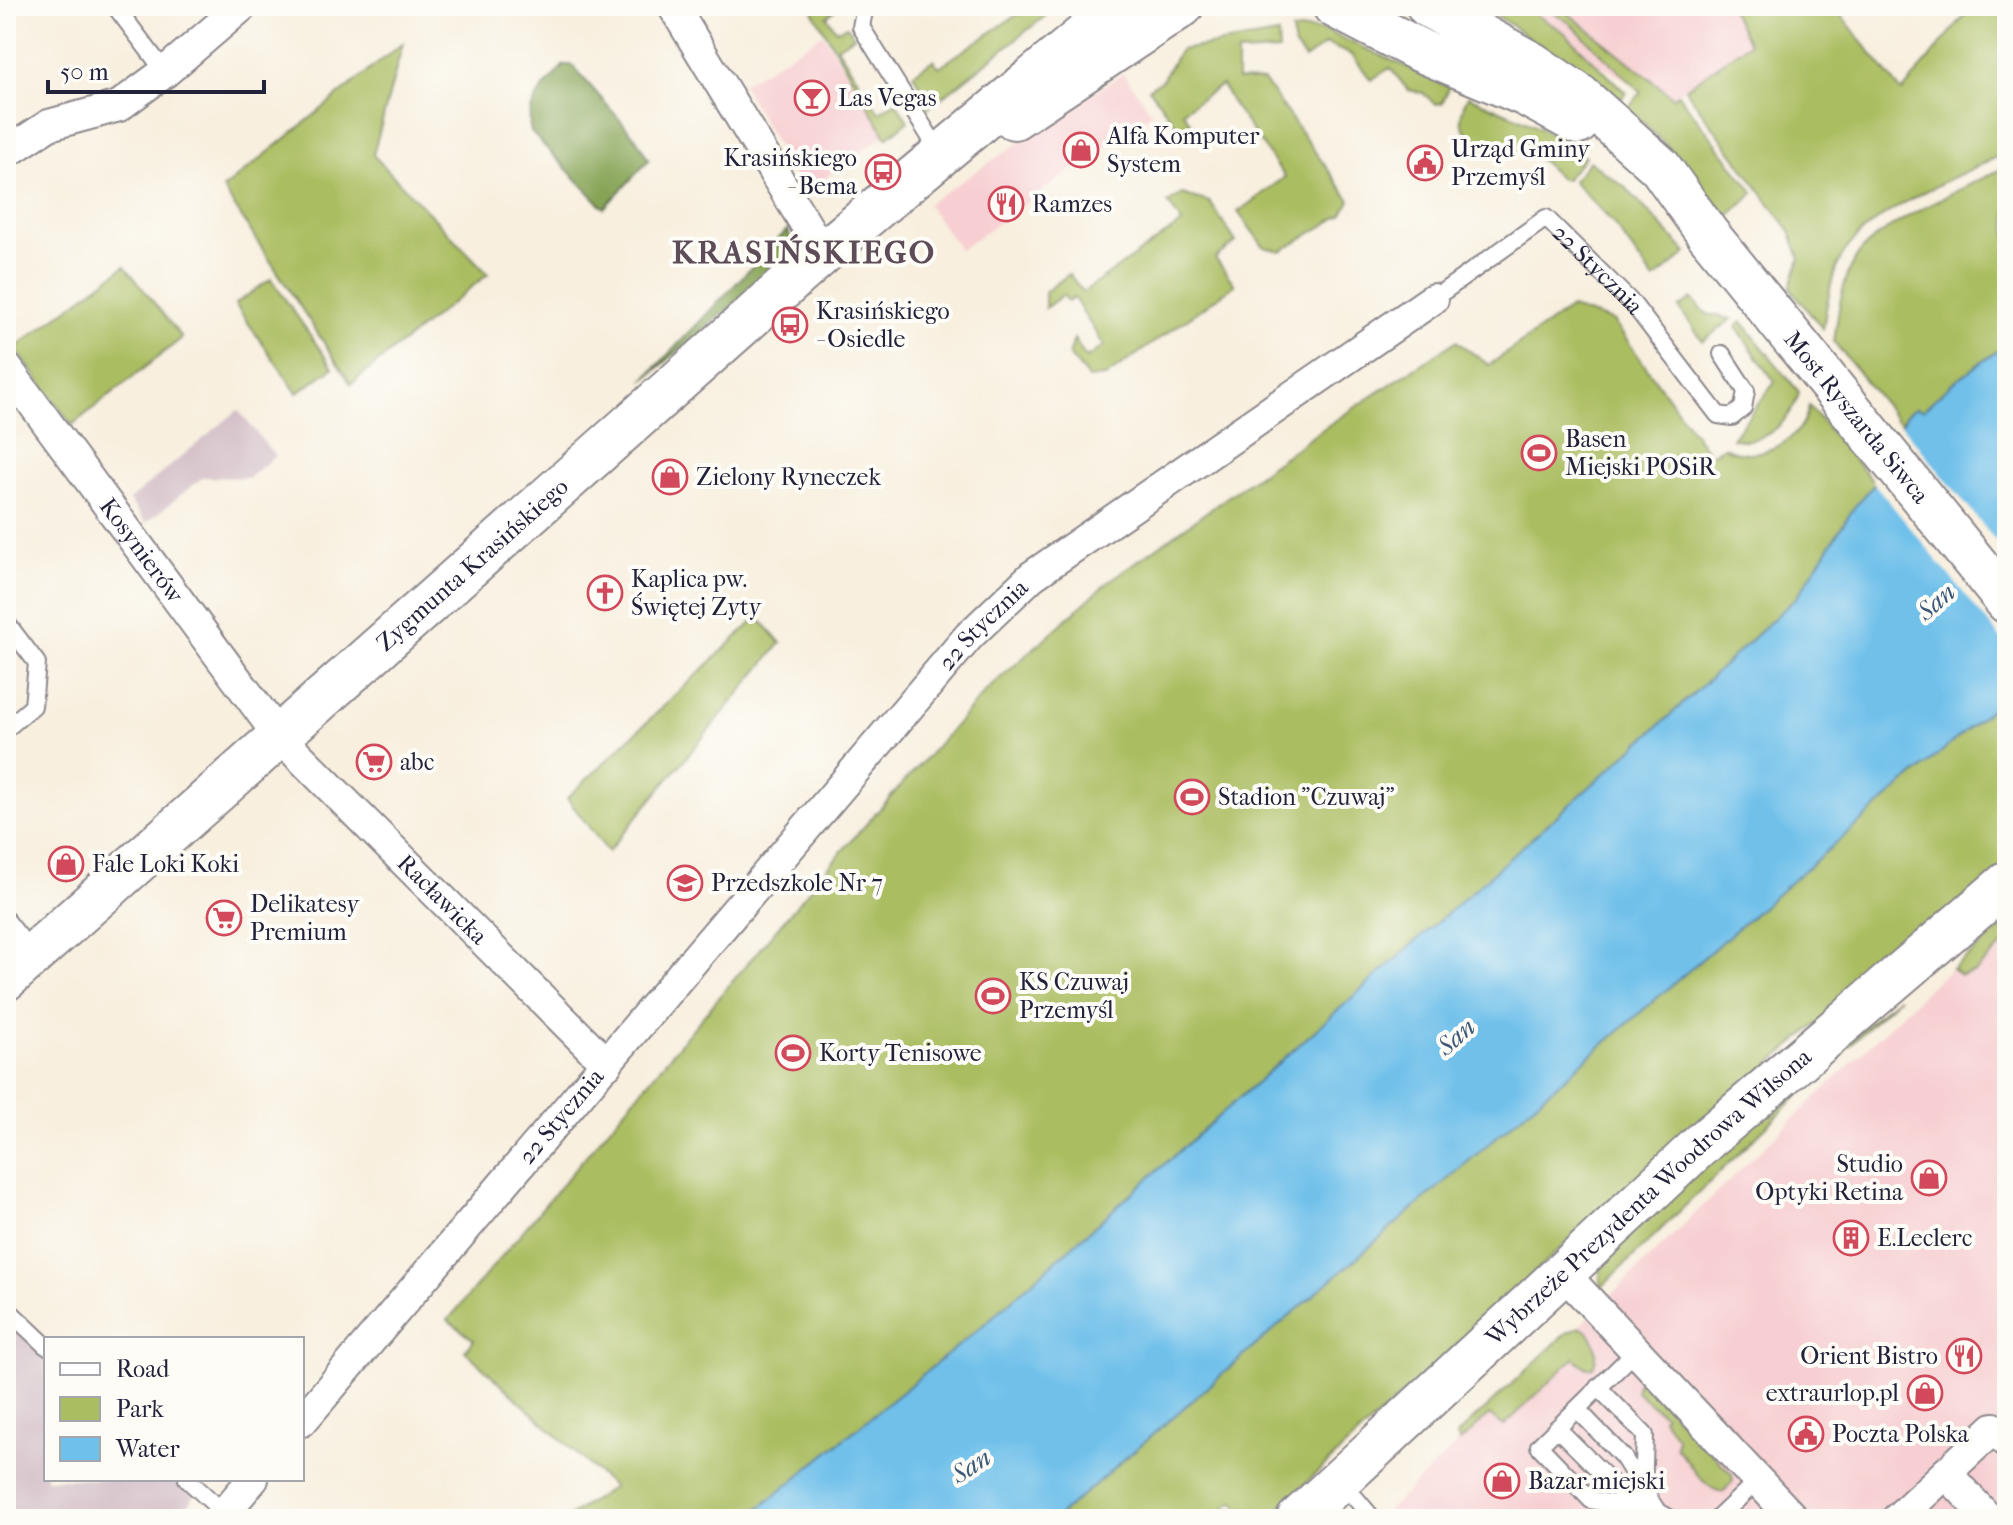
<svg xmlns="http://www.w3.org/2000/svg" width="2013" height="1525" viewBox="0 0 2013 1525" font-family="'IM FELL French Canon',serif">
<rect width="100%" height="100%" fill="#fdfcf7"/>
<filter id="ink" filterUnits="userSpaceOnUse"><feTurbulence type="fractalNoise" baseFrequency=".0125" numOctaves="2"/><feDisplacementMap in="SourceGraphic" scale="16" xChannelSelector="R" yChannelSelector="G"/><feConvolveMatrix kernelMatrix="1 2 1 2 8 2 1 2 1" color-interpolation-filters="sRGB"/></filter>
<filter id="wash" filterUnits="userSpaceOnUse"><feTurbulence type="fractalNoise" baseFrequency=".006" numOctaves="4" result="noise"/><feDisplacementMap in="SourceGraphic" scale="32" xChannelSelector="R" yChannelSelector="G"/><feGaussianBlur stdDeviation="1.8" result="paint"/><feColorMatrix in="noise" values="0 0 0 0 0 0 0 0 0 0 0 0 0 0 0 0 0 1.4 0 .05"/><feComposite in="paint" operator="in"/></filter>
<g filter="url(#wash)">
<rect width="100%" height="100%" fill="#f8efde"/>
<!-- built -->
<path fill="#f7cfd2" d="M1476,6H1729L1756,45L1664,101L1556,41L1478,11Z
M823,34L885,135L804,193L742,84Z
M1123,73L1152,113L960,250L927,204Z
M2007,926V1519H1379L1935,982Z"/>
<!-- industrial -->
<path fill="#d2bdc6" d="M238,410L275,456L249,478L203,477L146,523L129,500Z
M6,1308L46,1346V1479H187L199,1490L177,1519H6Z"/>
<!-- green -->
<path fill="#aabd61" stroke="#66704e" stroke-width="2" d="M810,6H839L827,17L836,30L847,26L854,36L837,47L879,112L896,102L908,121L887,138Z
M1030,6H1058L926,110L921,103L927,97L913,74L933,60L939,67Z
M1522,6L1564,32L1626,93L1619,101L1485,7Z
M1543,6H1559L1673,97L1678,94L1754,193L1728,217L1666,145L1628,108L1641,92L1571,24Z
M1729,6H1834L1902,92L1972,6H2007V152C1962,175 1871,210 1845,252C1830,274 1827,304 1823,329L1790,288L1800,258L1790,231L1685,89L1749,43Z
M1308,29L1326,31L1450,86L1442,103L1435,104L1423,93L1408,90L1390,68L1371,80L1352,55L1326,44L1305,59L1295,47L1292,31Z
M1278,34L1279,51L1237,53V80L1264,81L1350,200L1343,214L1281,251L1264,247L1238,212L1285,177L1231,102L1222,85L1183,111L1194,129L1184,136L1149,88L1162,80L1180,50Z
M403,43L373,155L488,274L351,384L223,189Z
M1468,96L1537,126L1585,156L1566,179H1561L1531,151L1515,152L1500,146L1486,156C1467,131 1452,127 1468,96Z
M1589,161L1626,188L1687,253L1654,280L1612,222L1573,181Z
M2007,166V344L1951,384L1923,411L1907,413L1900,424L1834,342C1838,314 1841,282 1856,258C1876,225 1970,186 2007,166Z
M1182,194L1210,202L1236,242L1215,258L1235,285L1105,377L1088,378L1069,355L1074,339L1086,358L1104,346L1074,298L1068,302L1063,295L1045,308V292L1069,274L1083,292L1182,223L1168,203Z
M125,266L182,338L72,425L15,348Z
M271,279L333,368L297,393L235,304Z
M1692,299L1707,314L1732,319L1703,341L1679,308Z
M1571,308L1613,321L1710,455L1724,447C1755,464 1804,443 1809,406L1875,484L1855,506L1797,597L1664,721L980,1328L746,1519H565L613,1487L465,1351L474,1340L448,1320L842,851L987,690L1108,582L1327,426L1456,341L1489,365Z
M1742,322L1799,392C1792,420 1764,448 1732,438L1775,382L1736,327Z
M758,617L781,643L608,852L567,798Z
M2007,695V864L1671,1147L1267,1519L1253,1514L1246,1519L1235,1501L1225,1507L1232,1519H1055Z
M2007,924V941L1975,972L1960,975L1952,969Z
M1899,997L1600,1289V1270L1620,1244L1780,1098Z
M1579,1327C1595,1332 1600,1353 1593,1367L1587,1368L1574,1358L1504,1426L1489,1415L1460,1442L1456,1436L1566,1333Z
M1642,1382L1732,1474L1733,1481L1723,1492C1704,1490 1689,1462 1676,1447L1677,1437L1662,1418L1664,1415L1636,1391L1637,1383Z"/>
<!-- forest -->
<path fill="#87a457" stroke="#546349" stroke-width="2" d="M564,65H572L636,138L649,160L604,208L531,132C523,105 547,84 564,65Z
M788,229L792,245L784,262L643,381Z"/>
<!-- water -->
<path fill="#6fc0ea" stroke="#487192" stroke-width="2" d="M2007,344V695L1055,1519H746L980,1328L1664,721L1797,597L1855,506L1875,484L1907,413L1916,408L1923,410L1951,384Z"/>
<!-- pier -->
<path fill="#f8efde" d="M1898,421L2007,555V646L1872,481Z"/>
</g>
<g filter="url(#ink)">
<g fill="none" stroke-linecap="round" stroke-linejoin="round">
<!-- lane casing -->
<g stroke="#8d888c" stroke-width="20">
<g id="lane">
<path d="M115,6L165,72"/>
<path d="M865,6L861,27L940,153"/>
<path id="s1" d="M1433,299L1546,218L1633,304L1718,415L1732,417L1743,408L1746,391L1722,354"/>
<path d="M6,622L37,663L33,706L6,729"/>
<path d="M6,920L33,954"/>
<path d="M6,1308L46,1346"/>
<path d="M1634,1353L1539,1446L1591,1500L1657,1511"/>
<path d="M1598,1387L1645,1435L1643,1494"/>
<path d="M1577,1409L1623,1457L1657,1511L1671,1519"/>
<path d="M1557,1428L1636,1507"/>
<path d="M187,1479L224,1513"/>
<path d="M1341,1481L1373,1519"/>
<path d="M1717,1519L1757,1481"/>
</g>
</g>
<!-- street casing -->
<g stroke="#8d888c" stroke-width="34">
<g id="street">
<path d="M673,6L823,253"/>
<path d="M6,153L49,125L119,106L165,72L242,6"/>
<path id="s2" d="M6,367L278,735L607,1064"/>
<path d="M1563,1273L1794,1519"/>
<path id="s3" d="M302,1421L969,636L1032,576L1433,299"/>
<path d="M1946,1473L1994,1428L2007,1442"/>
<path d="M219,1519L253,1479"/>
<path d="M1897,1519L1946,1473L1989,1519"/>
</g>
</g>
<!-- secondary casing -->
<g stroke="#8d888c" stroke-width="46">
<g id="secondary">
<path d="M1334,6L1419,50L1526,95L1578,123"/>
<path id="s4" d="M1428,6L1533,64L1579,95L1660,167L1707,233L2007,602"/>
<path d="M1014,118L1182,6"/>
<path id="s5" d="M6,979L823,253L1119,6"/>
<path id="s6" d="M1298,1519L1707,1139L2007,883"/>
</g>
</g>
<!-- lane -->
<use href="#lane" stroke="#fff" stroke-width="16"/>
<!-- street -->
<use href="#street" stroke="#fff" stroke-width="30"/>
<!-- secondary -->
<use href="#secondary" stroke="#fff" stroke-width="42"/>
</g>
</g>
<!-- icons -->
<defs>
<g id="bar-ring" transform="scale(1.8)"><circle r="9.5" fill="#fdfcf7" stroke="#d1495b" stroke-width="1.5"/><path d="M-6-5H6L.8 .8V4.5H3.5V6h-7V4.5H-.8V.8Z" fill="#d1495b"/></g>
<g id="shop-ring" transform="scale(1.8)"><circle r="9.5" fill="#fdfcf7" stroke="#d1495b" stroke-width="1.5"/><path d="M-5-2.5h2.3a2.7 3.5 0 0 1 5.4 0H5L5.5 6h-11ZM-1.5-2.5h3a1.5 2.3 0 0 0-3 0Z" fill="#d1495b"/></g>
<g id="civic-ring" transform="scale(1.8)"><circle r="9.5" fill="#fdfcf7" stroke="#d1495b" stroke-width="1.5"/><path d="M-.6-6.5H3V-4.5H.6V-3L4-1V1h2V6H-6V1h2V-1L-.6-3ZM-1.2 2.5V6h2.4V2.5Z" fill="#d1495b"/></g>
<g id="bus-ring" transform="scale(1.8)"><circle r="9.5" fill="#fdfcf7" stroke="#d1495b" stroke-width="1.5"/><path d="M-5-6H5V4H4V6H2V4H-2V6H-4V4H-5ZM-3.5-4V0h7V-4ZM-3.5 1.2v1.5H-2V1.2ZM2 1.2v1.5H3.5V1.2Z" fill="#d1495b"/></g>
<g id="restaurant-ring" transform="scale(1.8)"><circle r="9.5" fill="#fdfcf7" stroke="#d1495b" stroke-width="1.5"/><path d="M-5-6h1v4h1v-4h1v4h1v-4h1v5L-1.5 .5V6h-2V.5L-5-1ZM5-6V6H3V1.5H1.5Q1.5-4 5-6Z" fill="#d1495b"/></g>
<g id="stadium-ring" transform="scale(1.8)"><circle r="9.5" fill="#fdfcf7" stroke="#d1495b" stroke-width="1.5"/><path d="M0-5a6.5 5 0 1 0 0 10a6.5 5 0 1 0 0-10ZM-3.5-1.8h7v3.6h-7Z" fill="#d1495b"/></g>
<g id="church-ring" transform="scale(1.8)"><circle r="9.5" fill="#fdfcf7" stroke="#d1495b" stroke-width="1.5"/><path d="M-1.2-6h2.4v3.5h3.3v2.4h-3.3V6h-2.4V-.1h-3.3v-2.4h3.3Z" fill="#d1495b"/></g>
<g id="supermarket-ring" transform="scale(1.8)"><circle r="9.5" fill="#fdfcf7" stroke="#d1495b" stroke-width="1.5"/><path d="M-6-5.5h2.5l.6 2H6L4.5 2H-2.5L-4.4-4H-6ZM-1.5 3.2a1.3 1.3 0 1 0 .1 0ZM3 3.2a1.3 1.3 0 1 0 .1 0Z" fill="#d1495b"/></g>
<g id="school-ring" transform="scale(1.8)"><circle r="9.5" fill="#fdfcf7" stroke="#d1495b" stroke-width="1.5"/><path d="M0-5L7-2L0 1L-7-2ZM-4 1L0 2.5L4 1V4Q0 6-4 4Z" fill="#d1495b"/></g>
<g id="building-ring" transform="scale(1.8)"><circle r="9.5" fill="#fdfcf7" stroke="#d1495b" stroke-width="1.5"/><path d="M-4-6H4V6H1V3H-1V6H-4ZM-2.5-4.3h1.7v1.8h-1.7ZM.8-4.3h1.7v1.8H.8ZM-2.5-1h1.7V.8h-1.7ZM.8-1h1.7V.8H.8Z" fill="#d1495b"/></g>
</defs>
<g fill-rule="evenodd">
<use href="#bar-ring" x="812" y="98"/>
<use href="#shop-ring" x="1081" y="150"/>
<use href="#civic-ring" x="1425" y="163"/>
<use href="#bus-ring" x="883" y="172"/>
<use href="#restaurant-ring" x="1006" y="204"/>
<use href="#bus-ring" x="790" y="325"/>
<use href="#stadium-ring" x="1539" y="453"/>
<use href="#shop-ring" x="670" y="477"/>
<use href="#church-ring" x="605" y="593"/>
<use href="#supermarket-ring" x="374" y="762"/>
<use href="#stadium-ring" x="1192" y="797"/>
<use href="#shop-ring" x="66" y="864"/>
<use href="#school-ring" x="685" y="883"/>
<use href="#supermarket-ring" x="224" y="918"/>
<use href="#stadium-ring" x="993" y="996"/>
<use href="#stadium-ring" x="793" y="1053"/>
<use href="#shop-ring" x="1929" y="1178"/>
<use href="#building-ring" x="1851" y="1238"/>
<use href="#restaurant-ring" x="1964" y="1356"/>
<use href="#shop-ring" x="1925" y="1393"/>
<use href="#civic-ring" x="1806" y="1434"/>
<use href="#shop-ring" x="1502" y="1481"/>
</g>
<g text-anchor="middle" dominant-baseline="central" stroke-width="8" stroke-linejoin="round" paint-order="stroke">
<!-- poi labels -->
<g font-size="24" fill="#22223b" stroke="#fdfcf7" text-anchor="start">
<text x="838" y="98">Las Vegas</text>
<text x="1107" y="136">Alfa Komputer<tspan x="1107" dy="28">System</tspan></text>
<text x="1451" y="149">Urząd Gminy<tspan x="1451" dy="28">Przemyśl</tspan></text>
<text x="857" y="158" text-anchor="end">Krasińskiego<tspan x="857" dy="28">- Bema</tspan></text>
<text x="1032" y="204">Ramzes</text>
<text x="816" y="311">Krasińskiego<tspan x="816" dy="28">- Osiedle</tspan></text>
<text x="1565" y="439">Basen<tspan x="1565" dy="28">Miejski POSiR</tspan></text>
<text x="696" y="477">Zielony Ryneczek</text>
<text x="631" y="579">Kaplica pw.<tspan x="631" dy="28">Świętej Zyty</tspan></text>
<text x="400" y="762">abc</text>
<text x="1218" y="797">Stadion "Czuwaj"</text>
<text x="92" y="864">Fale Loki Koki</text>
<text x="711" y="883">Przedszkole Nr 7</text>
<text x="250" y="904">Delikatesy<tspan x="250" dy="28">Premium</tspan></text>
<text x="1019" y="982">KS Czuwaj<tspan x="1019" dy="28">Przemyśl</tspan></text>
<text x="819" y="1053">Korty Tenisowe</text>
<text x="1903" y="1164" text-anchor="end">Studio<tspan x="1903" dy="28">Optyki Retina</tspan></text>
<text x="1877" y="1238">E.Leclerc</text>
<text x="1938" y="1356" text-anchor="end">Orient Bistro</text>
<text x="1899" y="1393" text-anchor="end">extraurlop.pl</text>
<text x="1832" y="1434">Poczta Polska</text>
<text x="1528" y="1481">Bazar miejski</text>
</g>
<!-- street labels -->
<g font-size="24" fill="#22223b" stroke="#fdfcf7">
<text stroke="none"><textPath href="#s1" startOffset="212">22 Stycznia</textPath></text>
<text stroke="none"><textPath href="#s4" startOffset="602">Most Ryszarda Siwca</textPath></text>
<text stroke="none"><textPath href="#s2" startOffset="228">Kosynierów</textPath></text>
<text stroke="none"><textPath href="#s5" startOffset="624">Zygmunta Krasińskiego</textPath></text>
<text stroke="none"><textPath href="#s3" startOffset="1048">22 Stycznia</textPath></text>
<text stroke="none"><textPath href="#s2" startOffset="690">Racławicka</textPath></text>
<text stroke="none"><textPath href="#s3" startOffset="400">22 Stycznia</textPath></text>
<text stroke="none"><textPath href="#s6" startOffset="476">Wybrzeże Prezydenta Woodrowa Wilsona</textPath></text>
</g>
<!-- water labels -->
<g font-size="26" font-style="italic" fill="#3d5978" stroke="#fdfcf7">
<text transform="translate(1936 602) rotate(-42)">San</text>
<text transform="translate(1456 1037) rotate(-42)">San</text>
<text transform="translate(971 1466) rotate(-34)">San</text>
</g>
<!-- district labels -->
<g font-size="32" font-weight="bold" letter-spacing="2" fill="#5e4c59" stroke="#fdfcf7">
<text x="804" y="252">KRASIŃSKIEGO</text>
</g>
</g>
<!-- margin -->
<rect width="2013" height="1525" fill="none" stroke="#fdfcf7" stroke-width="32"/>
<!-- legend -->
<rect x="44" y="1337" width="260" height="144" fill="#fdfcf7" stroke="#a5a5ac" stroke-width="2"/>
<rect x="60" y="1363" width="40" height="12" fill="#ffffff" stroke="#a5a5ac" stroke-width="2"/>
<text x="116" y="1377" font-size="24" fill="#22223b">Road</text>
<rect x="60" y="1397" width="40" height="24" fill="#aabd61" stroke="#a5a5ac" stroke-width="2"/>
<text x="116" y="1417" font-size="24" fill="#22223b">Park</text>
<rect x="60" y="1437" width="40" height="24" fill="#6fc0ea" stroke="#a5a5ac" stroke-width="2"/>
<text x="116" y="1457" font-size="24" fill="#22223b">Water</text>
<!-- scale -->
<path d="M48 80v12h216v-12" fill="none" stroke="#22223b" stroke-width="4"/>
<text x="60" y="80" font-size="24" fill="#22223b" stroke="#fdfcf7" stroke-width="6" paint-order="stroke">50 m</text>
</svg>
